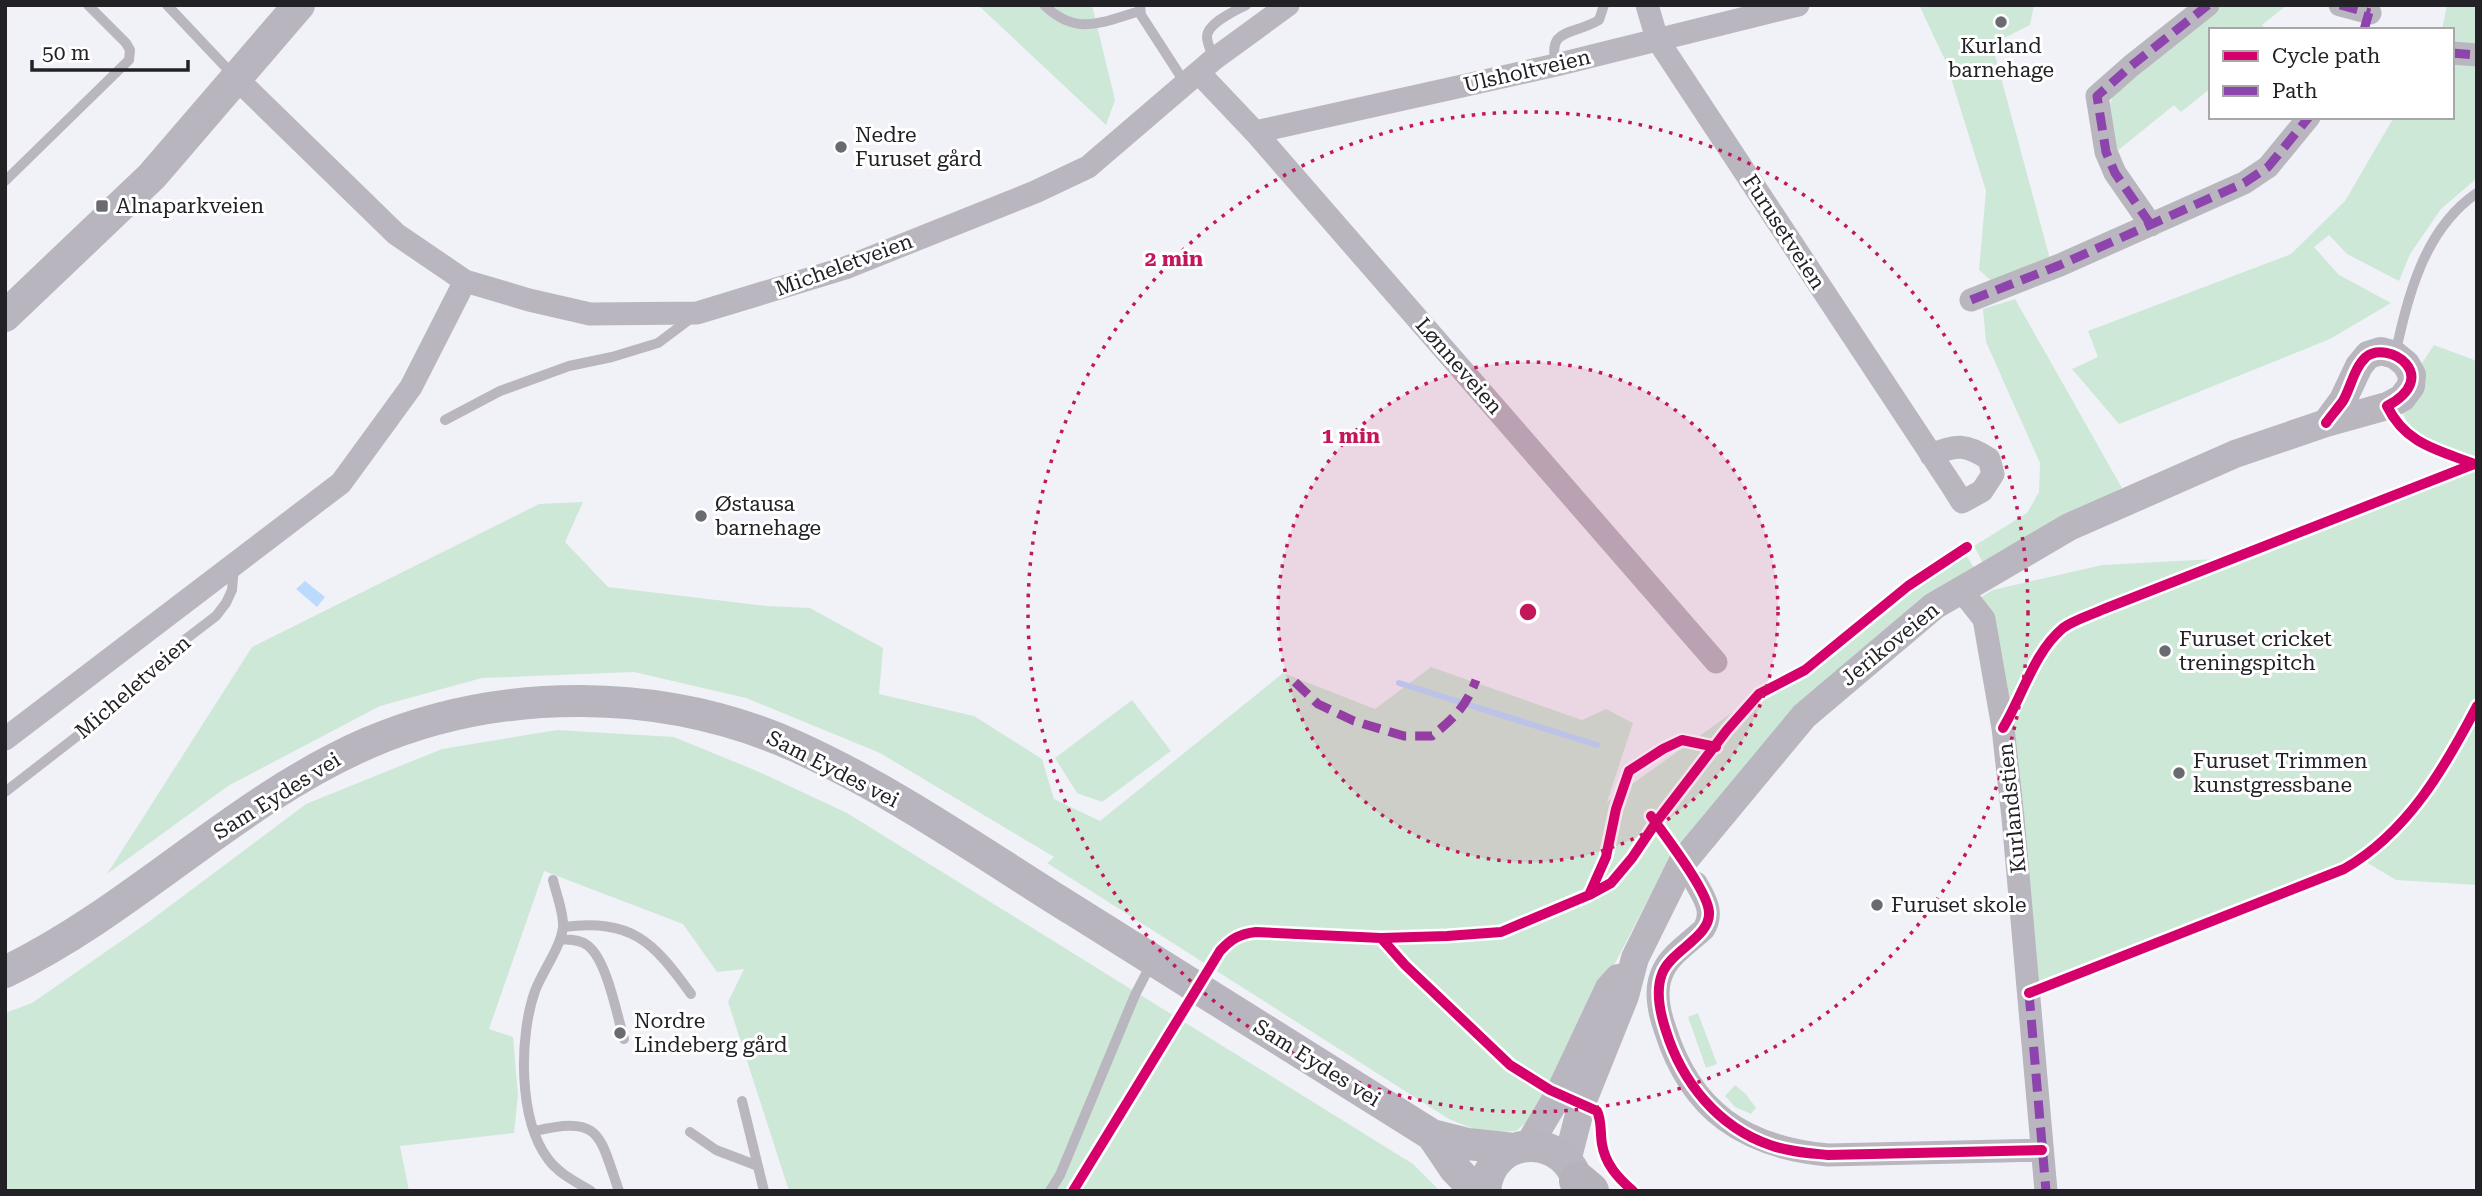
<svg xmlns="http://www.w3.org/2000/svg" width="2482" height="1196" viewBox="0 0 2482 1196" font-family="'Roboto Serif',serif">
<rect width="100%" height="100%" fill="#f1f2f8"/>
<!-- green -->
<path fill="#cee8d7" d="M978,5H1092L1115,100L1106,125Z
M1919,5H2034L2030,25L1992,44L2051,263L1994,283L1979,270L1986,191L1946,62Z
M2222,5H2287L2262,25L2267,30H2211V88L2181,112L2174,105L2116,152L2108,110L2115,91Z
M2447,5H2477V178L2441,209L2410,254L2399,281L2347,254L2329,235L2314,247L2339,275L2391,303L2330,339L2119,424L2072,369L2098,357L2088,331L2291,254L2345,201L2394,117H2452V30H2442Z
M2015,299L2122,488L1983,563L1974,546L2027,513L2039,492L2040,463L1986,342L1983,309Z
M2434,345L2477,361V460L2415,437L2402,412L2420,366Z
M2474,464L2477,465V885L2396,880L2361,859L2344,869L2029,993L2013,818L1971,603L1993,590L2102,565L2235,558Z
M583,502L565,542L608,587L767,606L810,608L883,648L879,694L974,716L1042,759L1054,799L1100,821L1283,673L1375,709L1431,667L1582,720L1606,709L1633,723L1607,802L1962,548L1974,568L1664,869L1536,1115L1516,1131L1484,1133L1449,1119L1047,863L1054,857L880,753L746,698L634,672L482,678L380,706L228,786L107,874L252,647L539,504Z
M1132,700L1171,751L1102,802L1077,793L1055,758Z
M557,730L674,737L757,771L847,813L1413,1164L1440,1191H789L728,1002L744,969L717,972L683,924L544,871L489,1029L513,1037L518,1095L514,1133L400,1146L409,1191H5V1013L32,1003L147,923L306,804L442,749Z
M1698,1013L1717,1064L1706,1068L1688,1017Z
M1735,1085L1746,1094L1756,1108L1751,1114L1735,1107L1725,1096Z"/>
<!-- water -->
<path fill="#bcdafd" d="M305,581L325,597L317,607L296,589Z"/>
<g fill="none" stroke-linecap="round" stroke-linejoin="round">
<!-- stream -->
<path stroke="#bcdafd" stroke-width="6" d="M1399,683L1597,745"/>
<!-- service -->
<path stroke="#bab6bf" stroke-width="10" d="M167,5L235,77
M1044,5C1077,37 1102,22 1140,11
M1140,5L1141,15L1185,83
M1214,59C1212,53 1207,44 1207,37C1207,23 1235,11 1246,5
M1556,65C1547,27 1572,36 1599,20L1604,5
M5,181L129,60L130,50L126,43L88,5
M2395,355C2408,296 2424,229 2477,193
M445,420L500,391L569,366L612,357L658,343L694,316
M5,792L107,713L182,642L216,616L226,603L232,590L234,566
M553,880C556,894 564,912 563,927C561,947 542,972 535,991C519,1036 518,1119 548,1159C558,1173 576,1182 591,1191
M563,927C632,919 652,940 691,994
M560,939C570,940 579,939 587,945C607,959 617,1016 624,1039
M742,1101L764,1191
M535,1131C602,1115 599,1135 619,1191
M690,1132L716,1150L758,1166
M1050,1191L1060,1175L1135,995L1152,962"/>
<!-- minor -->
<path stroke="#bab6bf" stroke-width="23" d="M1647,5L1657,39L1952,486L1962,502L1982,491L1993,474L1989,459C1966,444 1956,444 1931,455
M2340,5L2370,13
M2452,53L2477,55
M1199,73L1255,132L1716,662
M237,79L396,234L465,281L529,300L590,314L697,313L845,268L1035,192L1088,167L1214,59L1288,5
M1255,132L1556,65L1798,5
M2151,225L2115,173L2106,152L2097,96L2131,66L2208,5
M1971,300L2060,265L2244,183L2268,167L2309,117
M1961,590L1984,619L2003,728L2013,818L2046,1191
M5,739L341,483L411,387L465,281
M1696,883C1705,899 1714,912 1704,929C1691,941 1670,955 1663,971C1654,989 1659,1012 1665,1029C1691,1112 1745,1147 1828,1155L2042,1150"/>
<!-- tertiary -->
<path stroke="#bab6bf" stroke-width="28" d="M1528,1146L1559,1094L1609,988L1618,978
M1567,1161L1582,1103L1625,996L1635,958L1682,863L1804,716L1934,606L1984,577L2069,527L2235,454L2326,423L2387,406L2402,398L2411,386L2412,375L2406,364L2395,355L2381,351L2368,355L2359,366L2343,400L2326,423"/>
<!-- secondary -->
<path stroke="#b9b5bf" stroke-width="32" d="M5,316L152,176L299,5
M5,972C135,909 235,801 368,743C501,686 663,687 795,746C893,790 983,854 1075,911C1194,985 1313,1060 1432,1135L1468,1144L1514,1149
M1432,1135L1455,1169L1476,1191
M1485,1191C1490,1131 1571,1131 1580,1191"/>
<!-- motorway -->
<path stroke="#b6b2bc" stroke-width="38" d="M1578,1181L1590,1191"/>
<!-- quiet -->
<path stroke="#8e44ad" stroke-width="9" stroke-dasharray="18 9" stroke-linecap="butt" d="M2340,5L2370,13
M2364,30L2371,5
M2452,53L2477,55
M2151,225L2115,173L2106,152L2097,96L2131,66L2208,5
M1971,300L2060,265L2244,183L2268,167L2309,117
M1295,682L1318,704L1354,721L1404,736H1432C1454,718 1466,707 1476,680
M2029,993L2046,1191"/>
<!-- cycleway casing -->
<g stroke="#fff" stroke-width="15">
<path id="cycleway" d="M2326,423C2331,416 2338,408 2343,401C2351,387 2354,368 2366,357C2388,339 2443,376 2387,406C2406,445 2439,450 2477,465
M2003,728C2022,697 2034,652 2063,628C2074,620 2091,615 2104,609L2474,464
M1651,816C1665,836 1708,891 1709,912C1711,937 1670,951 1662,974C1655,992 1660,1013 1666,1031C1682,1082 1718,1127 1770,1145C1789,1152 1809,1153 1828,1155L2042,1150
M1589,895L1606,857L1616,809L1629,771L1663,749L1682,740L1716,747
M1381,938L1405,965L1510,1065L1550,1090L1597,1111C1602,1121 1600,1133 1602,1144C1605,1164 1618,1178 1633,1191
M2029,993L2344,869C2407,833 2444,769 2477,706
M1073,1191L1220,951C1231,939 1239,934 1256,932L1381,938L1447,936L1501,932L1589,895L1611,883L1632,858L1657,821L1727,730L1759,694L1805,670L1908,586L1967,547"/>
</g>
<!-- cycleway -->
<use href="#cycleway" stroke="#d6006c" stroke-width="10"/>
</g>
<!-- distance rings -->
<circle cx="1528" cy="612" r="250" fill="#c2185b" fill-opacity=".12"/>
<g fill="none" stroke="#c2185b" stroke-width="3.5" stroke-dasharray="3.5 7">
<circle cx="1528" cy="612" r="250"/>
<circle cx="1528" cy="612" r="500"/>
</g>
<!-- markers -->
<g fill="#6a6b70" stroke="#fff" stroke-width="2.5">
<circle cx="2001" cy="22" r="7"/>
<circle cx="841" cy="147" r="7"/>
<rect x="95" y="199" width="14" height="14" rx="3.5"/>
<circle cx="701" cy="516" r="7"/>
<circle cx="2165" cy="651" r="7"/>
<circle cx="2179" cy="773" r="7"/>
<circle cx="1877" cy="905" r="7"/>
<circle cx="620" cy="1033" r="7"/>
</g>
<g text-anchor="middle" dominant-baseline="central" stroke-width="6" stroke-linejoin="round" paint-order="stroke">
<!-- poi labels -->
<g font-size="21" fill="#222226" stroke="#fff" text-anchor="start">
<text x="2001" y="46" text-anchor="middle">Kurland<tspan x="2001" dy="24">barnehage</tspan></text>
<text x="855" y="135">Nedre<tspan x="855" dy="24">Furuset gård</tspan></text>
<text x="116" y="206">Alnaparkveien</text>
<text x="715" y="504">Østausa<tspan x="715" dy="24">barnehage</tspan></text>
<text x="2179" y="639">Furuset cricket<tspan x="2179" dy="24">treningspitch</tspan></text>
<text x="2193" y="761">Furuset Trimmen<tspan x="2193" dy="24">kunstgressbane</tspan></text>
<text x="1891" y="905">Furuset skole</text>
<text x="634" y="1021">Nordre<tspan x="634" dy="24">Lindeberg gård</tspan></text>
</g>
<!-- street labels -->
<g font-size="21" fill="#222226" stroke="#fff">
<text transform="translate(1527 71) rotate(-13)">Ulsholtveien</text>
<text transform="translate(1784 232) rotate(57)">Furusetveien</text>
<text transform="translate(844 265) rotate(-20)">Micheletveien</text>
<text transform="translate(1459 366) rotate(49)">Lønneveien</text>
<text transform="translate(1890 644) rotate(-39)">Jerikoveien</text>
<text transform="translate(133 687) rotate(-41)">Micheletveien</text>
<text transform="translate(833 769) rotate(27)">Sam Eydes vei</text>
<text transform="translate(277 796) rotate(-32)">Sam Eydes vei</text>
<text transform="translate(2012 808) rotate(-96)">Kurlandstien</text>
<text transform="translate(1317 1063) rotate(32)">Sam Eydes vei</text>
</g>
</g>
<circle cx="1528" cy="612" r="10" fill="#c2185b" stroke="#fff" stroke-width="3.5"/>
<g font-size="21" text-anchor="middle" font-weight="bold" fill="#c2185b" stroke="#fff" stroke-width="6" stroke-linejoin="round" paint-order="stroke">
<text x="1174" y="266">2 min</text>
<text x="1351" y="443">1 min</text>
</g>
<!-- border -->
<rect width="2482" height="1196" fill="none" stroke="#222226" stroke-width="14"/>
<!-- legend -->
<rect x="2209" y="28" width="245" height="91" fill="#ffffff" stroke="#a7a7a8" stroke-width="2"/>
<rect x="2223" y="51" width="35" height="10" fill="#d6006c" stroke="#a7a7a8" stroke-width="2"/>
<text x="2272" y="63" font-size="21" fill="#222226">Cycle path</text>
<rect x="2223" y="86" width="35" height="10" fill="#8e44ad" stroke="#a7a7a8" stroke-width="2"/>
<text x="2272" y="98" font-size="21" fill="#222226">Path</text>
<!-- scale -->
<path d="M32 60v10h156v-10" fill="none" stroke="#222226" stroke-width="3.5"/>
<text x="42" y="60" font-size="21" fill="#222226" stroke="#ffffff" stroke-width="5" paint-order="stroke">50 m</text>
</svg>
